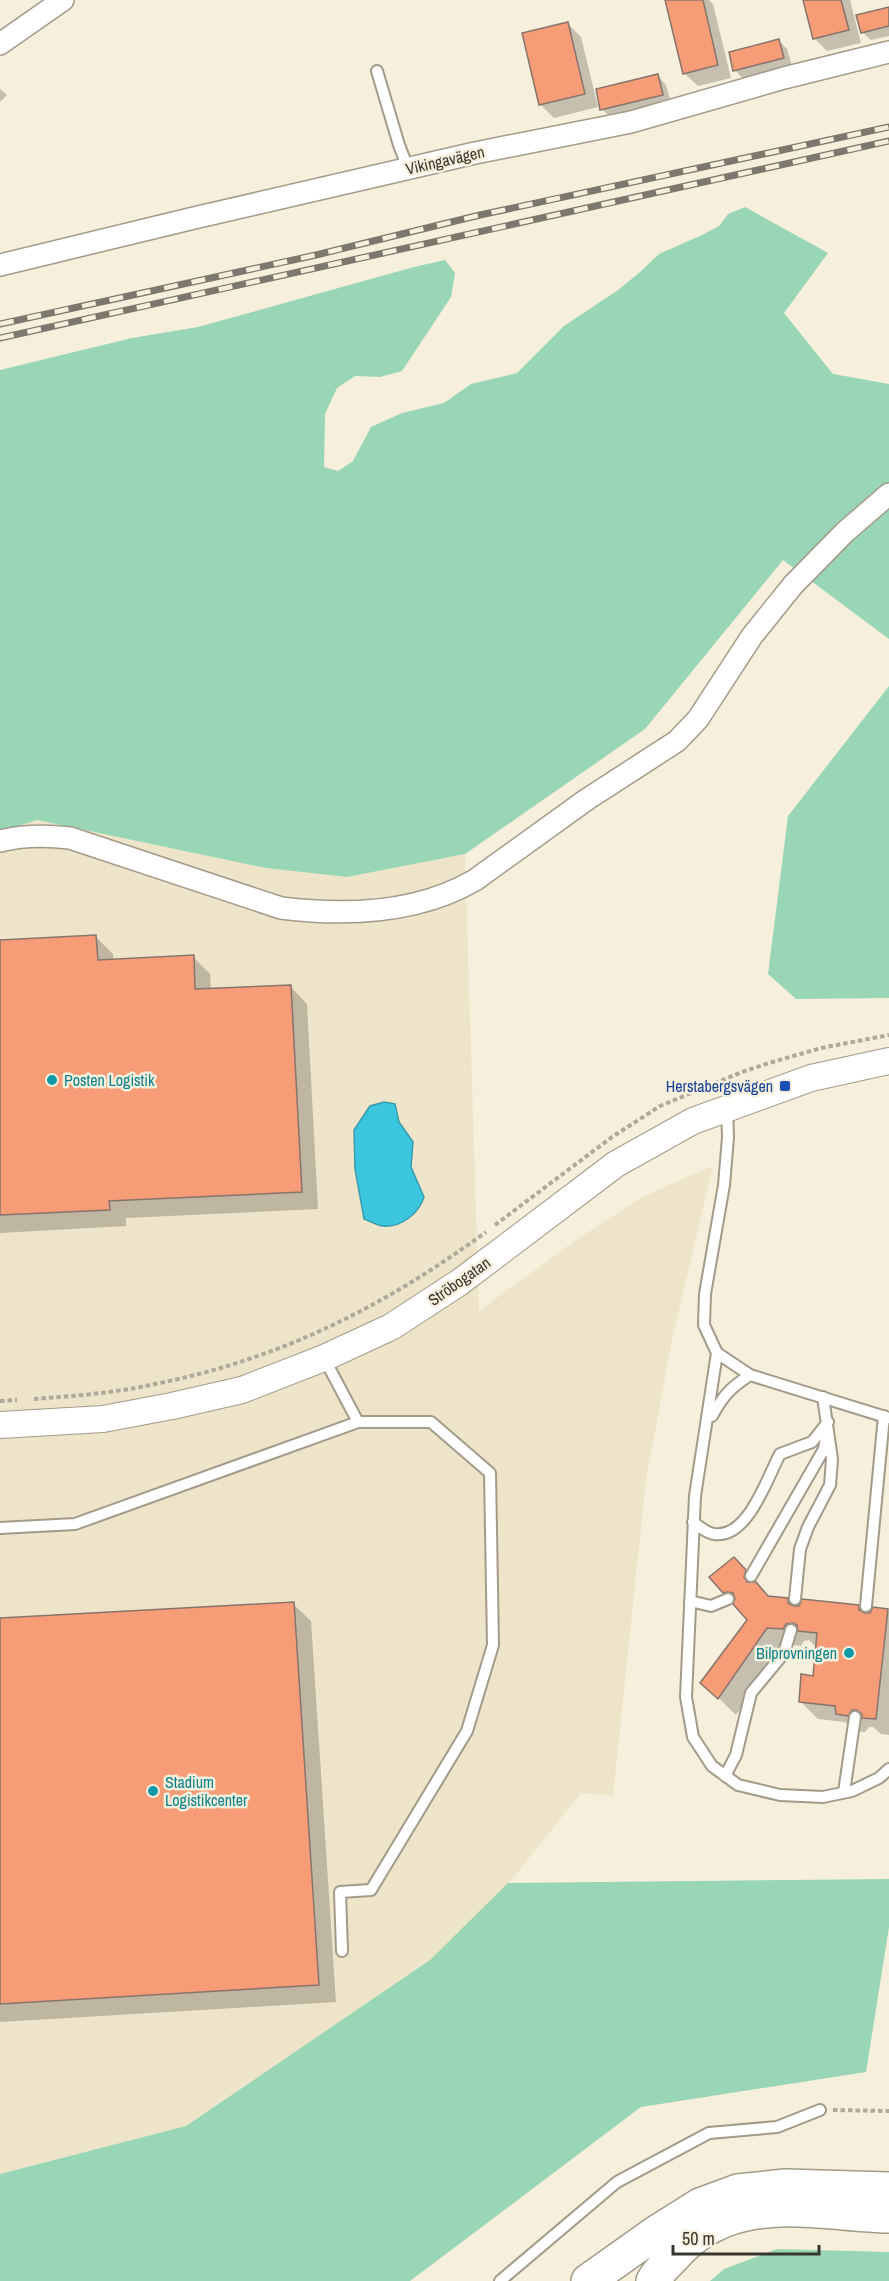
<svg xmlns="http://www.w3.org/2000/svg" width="889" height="2281" viewBox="0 0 889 2281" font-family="'Archivo Narrow',sans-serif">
<rect width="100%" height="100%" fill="#f6efdb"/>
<!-- built -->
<path fill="#eee4ca" d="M37,820L266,868L347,877L465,854L479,1311L576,1240L642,1197L713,1166L672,1340L646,1480L613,1796L581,1793L509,1883L430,1960L186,2126L0,2174V832Z"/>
<!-- green -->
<path fill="#99d6b5" d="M745,207L828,253L784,313L833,374L889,384V639L783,560L645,729L465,854L347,877L266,868L37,820L0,832V370L132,338L198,327L414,267L445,260L455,273L451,297L402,371L380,377L355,376L337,388L325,414L324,467L338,471L353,461L371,427L402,413L444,403L471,384L517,373L564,326L618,290L639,273L659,254L702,235L719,226L728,214Z
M889,686V998L796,999L768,974L788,816Z
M889,1879V1927L866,2072L641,2107L410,2281H0V2174L186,2126L430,1960L508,1883Z
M777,2249L889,2252V2281H710L724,2269Z"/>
<!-- water -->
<path fill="#3bc6e0" stroke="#3a9bab" stroke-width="1.5" d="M384,1102L395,1104L399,1122L413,1142L411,1167L424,1197C419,1213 401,1228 383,1226C377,1226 370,1221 364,1219L355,1169L354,1130L370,1106Z"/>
<!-- shadow -->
<path fill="#0003" d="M667,0H709L713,4L731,78L698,86L684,73Z
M805,0H850L861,43L827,51L814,38Z
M889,8V36L871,40L862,32Z
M568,24L581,37L598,107L554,118L541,105L524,34Z
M779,41L787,49L792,66L743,79L735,70Z
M658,76L666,85L671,103L610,117L602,109Z
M0,89L7,95L0,102Z
M96,937L113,954V961L193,957L210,974L211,990L290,986L307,1004L318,1209L126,1218V1226L0,1233V942Z
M734,1559L769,1598L787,1599L795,1608L858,1607L866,1615L887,1610L889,1612V1735L881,1734L873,1727H869L865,1732L854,1731L845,1722L818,1719L801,1702L815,1678L817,1648L809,1640L804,1641L801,1646L785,1644L736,1715L702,1682L749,1620L724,1592Z
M293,1604L311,1621L336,2002L0,2022V1619Z"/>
<!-- building -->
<path fill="#f69c77" stroke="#88746c" stroke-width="1.5" d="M665,0H703L718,65L683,74Z
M803,0H841L849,30L813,39Z
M889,7V26L861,33L856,15Z
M568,22L585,94L539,105L522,33Z
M779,39L784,58L733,71L729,52Z
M658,74L663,95L600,110L596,89Z
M96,935L98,960L194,955L195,989L291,985L302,1192L109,1201L110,1210L0,1215V940Z
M734,1557L746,1570L744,1577L747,1582H756L768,1596L788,1598V1603L794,1606H799L802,1599L859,1605V1610L865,1613H870L873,1607L888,1609L876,1719L862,1718V1714L857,1710H852L848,1716L836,1714L835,1706L799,1702L801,1674L813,1676L817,1633L798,1631L797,1625L793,1623L786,1624L783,1629L767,1628L718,1699L700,1683L747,1620L733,1604L735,1599L733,1593L728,1592L723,1593L709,1577Z
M294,1602L319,1985L0,2004V1618Z"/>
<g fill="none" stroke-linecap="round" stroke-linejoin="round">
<!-- service casing -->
<g stroke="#a29b89" stroke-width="14">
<path id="service" d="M377,71L399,145L408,168
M727,1108L728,1137L724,1185L705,1294L704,1325L717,1353L750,1375L889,1418
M717,1353L695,1496L686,1697L693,1737L712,1766L738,1785L780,1795L823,1797L852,1791L879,1778L889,1769
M324,1358L358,1422
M712,1416C723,1396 730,1388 750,1375
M693,1522C700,1527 706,1533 714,1534C748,1539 767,1478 780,1454L812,1442L828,1422
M0,1528L75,1524L358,1422H431L490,1473L493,1645L467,1731L371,1890L340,1892L342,1951
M751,1576L824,1449L826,1437
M795,1599L800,1549L808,1527L830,1485L832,1459L823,1397
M690,1601L711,1606L728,1599
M866,1606L884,1416
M725,1776L736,1755L751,1693L784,1653L791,1630
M844,1792L855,1717
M500,2281L617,2182L709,2133L777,2127L820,2110"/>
</g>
<!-- minor casing -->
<g stroke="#a29b89" stroke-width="24">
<path id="minor" d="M0,44L63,0
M0,265L194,218L475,153L631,122L784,78L889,52
M0,841C24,835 45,835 70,838L281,908C346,916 417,914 475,880L586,800L677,741L698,719L752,636L793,585L845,532L889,494"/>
</g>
<!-- tertiary casing -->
<g stroke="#a29b89" stroke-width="28">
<path id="tertiary" d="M0,1425L103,1419L172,1406L242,1390L324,1358L391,1327L460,1282L616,1164L693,1121L811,1078L889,1061"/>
</g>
<!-- motorway casing -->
<g stroke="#a29b89" stroke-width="36">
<path id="motorway" d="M588,2281L657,2232L700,2205L738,2191L785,2186L889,2189
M653,2281C659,2270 669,2262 677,2253C735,2190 815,2214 889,2216"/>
</g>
<!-- path -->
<path stroke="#aea99a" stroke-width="4" stroke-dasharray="4.5 3" stroke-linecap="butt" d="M495,1225L612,1137L660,1106L742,1072L769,1063L821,1048L889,1035
M34,1399C74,1396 115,1393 155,1384C281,1359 383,1307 486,1232
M0,1401L17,1400
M833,2110L889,2111"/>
<!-- service -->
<use href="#service" stroke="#fff" stroke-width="10"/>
<!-- minor -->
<use href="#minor" stroke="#fff" stroke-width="21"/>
<!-- tertiary -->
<use href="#tertiary" stroke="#fff" stroke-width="26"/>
<!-- motorway -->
<use href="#motorway" stroke="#fff" stroke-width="33"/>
<!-- rail casing -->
<g stroke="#7d786d" stroke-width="7">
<path id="rail" d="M0,324L316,255L480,215L889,127
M0,338L889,141"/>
</g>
<!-- rail -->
<use href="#rail" stroke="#f6efdb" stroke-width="4.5" stroke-dasharray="14" stroke-linecap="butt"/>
</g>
<!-- markers -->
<g fill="#0f9aa8" stroke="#f6efdb" stroke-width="2">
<circle cx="52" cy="1080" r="6"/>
<circle cx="849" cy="1653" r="6"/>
<circle cx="153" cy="1791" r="6"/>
</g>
<rect fill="#1a4fb4" stroke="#f6efdb" stroke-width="2" x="779" y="1080" width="12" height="12" rx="3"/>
<g text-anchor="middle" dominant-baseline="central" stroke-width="5" stroke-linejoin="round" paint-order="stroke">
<!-- street labels -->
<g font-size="16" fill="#39362f" stroke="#f6efdb">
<text transform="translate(445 160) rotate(-13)">Vikingavägen</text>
<text transform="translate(459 1281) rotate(-35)">Ströbogatan</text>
</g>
<!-- culture labels -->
<g font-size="16" fill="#0d838f" stroke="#f6efdb" text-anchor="start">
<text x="64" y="1080">Posten Logistik</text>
<text x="837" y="1653" text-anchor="end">Bilprovningen</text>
<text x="165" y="1782">Stadium<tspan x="165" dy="18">Logistikcenter</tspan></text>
</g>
<!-- transit labels -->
<g font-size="16" fill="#164399" stroke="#f6efdb" text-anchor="end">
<text x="773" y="1086">Herstabergsvägen</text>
</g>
</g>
<!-- scale -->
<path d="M673 2245v9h146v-9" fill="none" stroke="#39362f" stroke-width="3"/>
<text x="682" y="2245" font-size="18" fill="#39362f" stroke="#f6efdb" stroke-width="4.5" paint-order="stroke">50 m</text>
</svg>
